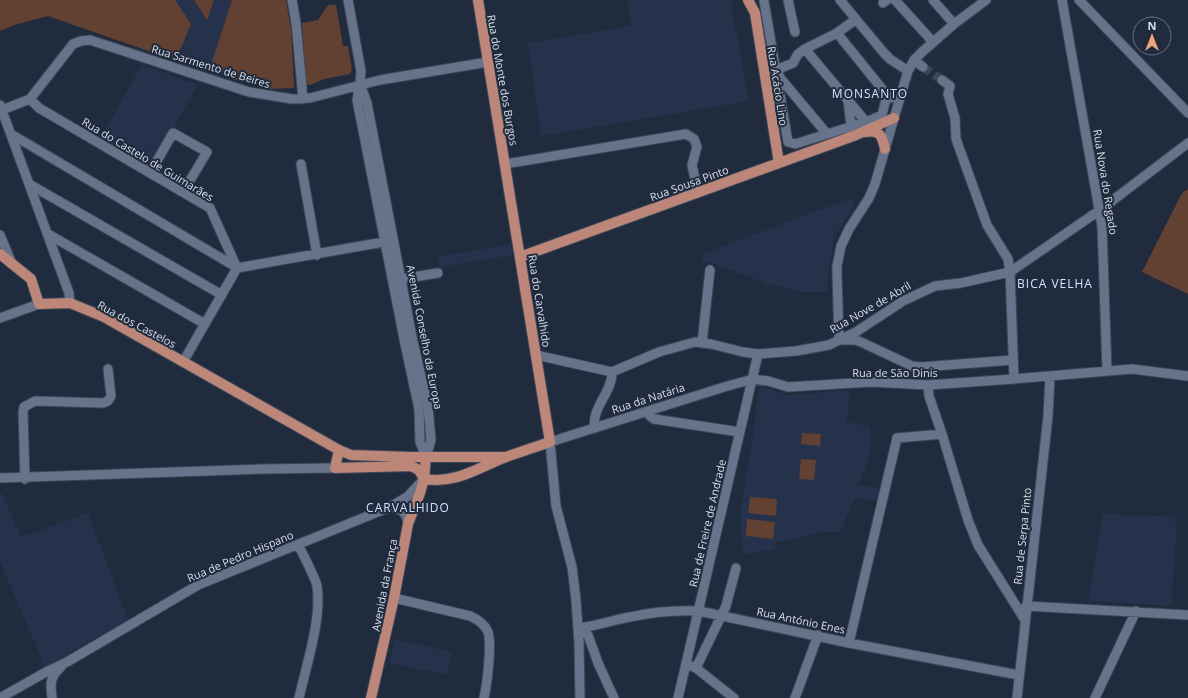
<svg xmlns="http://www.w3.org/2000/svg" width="1188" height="698" viewBox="0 0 1188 698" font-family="'Open Sans',sans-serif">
<rect width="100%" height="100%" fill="#202b3e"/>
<!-- built -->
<path fill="#24324b" d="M17,0H286L291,30L294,88L268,89L229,78L48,16L14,25Z
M628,0H731L733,2L732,10L735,29L738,35L748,101L541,136L528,43L631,26Z
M142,64L198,85L151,167L101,138Z
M848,199L853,201L854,205L837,233L833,244L828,275L827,292H801L767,284L715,264L701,262L702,254Z
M511,244L513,255L439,267L437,257Z
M764,386L787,395L850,390L847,422L869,426V432H872L868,460L858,485L880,489L878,501L855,498L840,532H817L816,534L784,541H776L775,549L742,555L741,507L756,415L758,389Z
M2,493L21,537L88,513L128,620L45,667L0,562V494Z
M1103,513L1133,517L1175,515V525H1177L1171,606L1088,601Z
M395,639L452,652L447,675L389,663Z"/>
<!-- green -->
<path fill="#624133" d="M0,0H175L191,24L177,57L174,60L48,16L14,25L0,31Z
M194,0H214L207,20Z
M232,0H286L291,30L294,88L268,89L229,78L224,73L212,69V62Z
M328,5H336L343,46H348L352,70L350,74L324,79L310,85L306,84L302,23L318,20Z
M1188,189V294L1142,272L1182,193Z
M802,433L821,434L820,446L801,444Z
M801,459L816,460L814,480L799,479Z
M750,497L777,499L776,516L748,513Z
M747,519L775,522L773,539L746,536Z"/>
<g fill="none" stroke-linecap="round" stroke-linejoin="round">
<!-- minor-tunnel -->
<path stroke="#3c4658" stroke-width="9" stroke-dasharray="9 4.5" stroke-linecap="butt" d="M923,67L942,80"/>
<!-- minor casing -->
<g stroke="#3f4859" stroke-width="11">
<path id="minor" d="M292,0L296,23L303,99
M348,0L361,71L360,84L357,100L405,344L419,409L420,442L426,457
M788,0L795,32
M840,0L884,53L890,59L908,71
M895,0L933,42
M933,0L954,24
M1062,0L1102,226L1107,371
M1079,0L1188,113
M764,1L788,142L795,144L866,122L882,115L887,95
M883,3L887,0
M855,20L837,33L887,95L891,98
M805,49L866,122
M914,60L923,67
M942,80L950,86L948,94L955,118L956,139L987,225L1008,259L1010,272L1014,379
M360,84L367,103L413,342L428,407L431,440L426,457
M30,99L39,108L210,208L237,268
M848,100L851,126
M0,105L69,293L70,303
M2,110L30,99L73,44L81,41L90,40L249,92L292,99L310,98L380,80L488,62
M11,134L236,267
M827,134L781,79L776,70L793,63L798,54L805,49L837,33
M301,164L317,255
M505,164L686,134L694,139L697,147L692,165L698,193
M150,173L173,133L207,152L183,192
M29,184L222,295
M48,234L205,324
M0,235L12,264
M237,268L389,241
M401,279L438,273
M0,318L39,304
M839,340L837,275V266L841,246L849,229L869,198L875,184L894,118L908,71L914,60L922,52L954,24L986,0
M842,340H855L861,342L912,366L921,367L1013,360
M702,343L710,270
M536,355L612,372
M183,362L237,268
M928,385L929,396L942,434L968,520L978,545L1025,620
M648,411L650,416L654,419L740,432
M595,428C590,410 613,391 612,372L659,352L695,342L711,344L743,352L758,354L796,351L829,345L856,332L903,301L935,286L961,283L1010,272L1100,210L1188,143
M0,478L262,469L335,468
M25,479L23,412L24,407L35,401L103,403L108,401L111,396L108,369
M390,507C402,510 406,511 408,524
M298,544C303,555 315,577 317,586C322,619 306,666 299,698
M394,598L470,616C477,619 485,625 488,632C492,645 487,684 484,698
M1026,606L1188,615
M578,628C596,626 613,620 630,617C653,612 676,610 699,611L849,643L1019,675
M578,628L588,635L598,663L614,698
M849,643L897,438L942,434
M691,666L696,668L734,698
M696,668L726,606L736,568
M0,698L46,672L67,662L198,585L390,507L407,497L423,480
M52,698C50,683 50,677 61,667
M580,698L579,643L576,600L572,567L556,506L550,442L724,387L753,379L768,381L788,387L871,382L928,385L1014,379L1132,369L1188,376
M678,698L758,354
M795,698L818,635
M1017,698L1048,416L1050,376
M1095,698L1136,611"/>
</g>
<!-- major casing -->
<g stroke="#3f4859" stroke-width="12">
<path id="major" d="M748,0L755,13L779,163
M865,132C880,130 882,135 885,149
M0,254L31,279L39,304L70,303L104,317L339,450L351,455L410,457H503
M520,257L856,135L894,118
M339,450L335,468L411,466L419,470L424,479
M424,479C457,484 477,468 506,457C520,452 535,447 550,442L478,0
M371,698L394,598L408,524L420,493L424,479L426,457"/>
</g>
<!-- minor -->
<use href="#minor" stroke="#67738a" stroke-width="9"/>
<!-- major -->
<use href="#major" stroke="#bc8778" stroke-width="10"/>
</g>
<g text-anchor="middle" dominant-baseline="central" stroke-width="4" stroke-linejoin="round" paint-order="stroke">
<!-- street labels -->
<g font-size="11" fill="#d8dfec" stroke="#202b3e">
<text transform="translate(211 66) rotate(17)">Rua Sarmento de Beires</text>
<text transform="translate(503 80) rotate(80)">Rua do Monte dos Burgos</text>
<text transform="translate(778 86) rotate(81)">Rua Acácio Lino</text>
<text transform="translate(148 159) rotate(31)">Rua do Castelo de Guimarães</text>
<text transform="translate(1106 182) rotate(81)">Rua Nova do Regado</text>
<text transform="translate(689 183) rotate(-20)">Rua Sousa Pinto</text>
<text transform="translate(540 301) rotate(81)">Rua do Carvalhido</text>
<text transform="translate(870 307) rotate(-30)">Rua Nove de Abril</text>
<text transform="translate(137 324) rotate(28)">Rua dos Castelos</text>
<text transform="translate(425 337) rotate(79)">Avenida Conselho da Europa</text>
<text x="895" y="372">Rua de São Dinis</text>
<text transform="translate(648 398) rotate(-18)">Rua da Natária</text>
<text transform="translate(707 523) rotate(-77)">Rua de Freire de Andrade</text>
<text transform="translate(1022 536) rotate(-84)">Rua de Serpa Pinto</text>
<text transform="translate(240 556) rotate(-23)">Rua de Pedro Hispano</text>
<text transform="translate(384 585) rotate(-79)">Avenida da França</text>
<text transform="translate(801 620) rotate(12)">Rua António Enes</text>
</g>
<!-- neighbourhood labels -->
<g font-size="12" letter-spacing="1" fill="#d3e2fc" stroke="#202b3e">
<text x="870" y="93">MONSANTO</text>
<text x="1055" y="283">BICA VELHA</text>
<text x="408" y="507">CARVALHIDO</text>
</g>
</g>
<!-- north arrow -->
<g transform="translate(1152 36)"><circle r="19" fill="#202b3e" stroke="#6a7384"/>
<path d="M0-3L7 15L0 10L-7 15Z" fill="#f2a17e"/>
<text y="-6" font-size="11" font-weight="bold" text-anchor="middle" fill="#d8dfec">N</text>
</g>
</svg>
